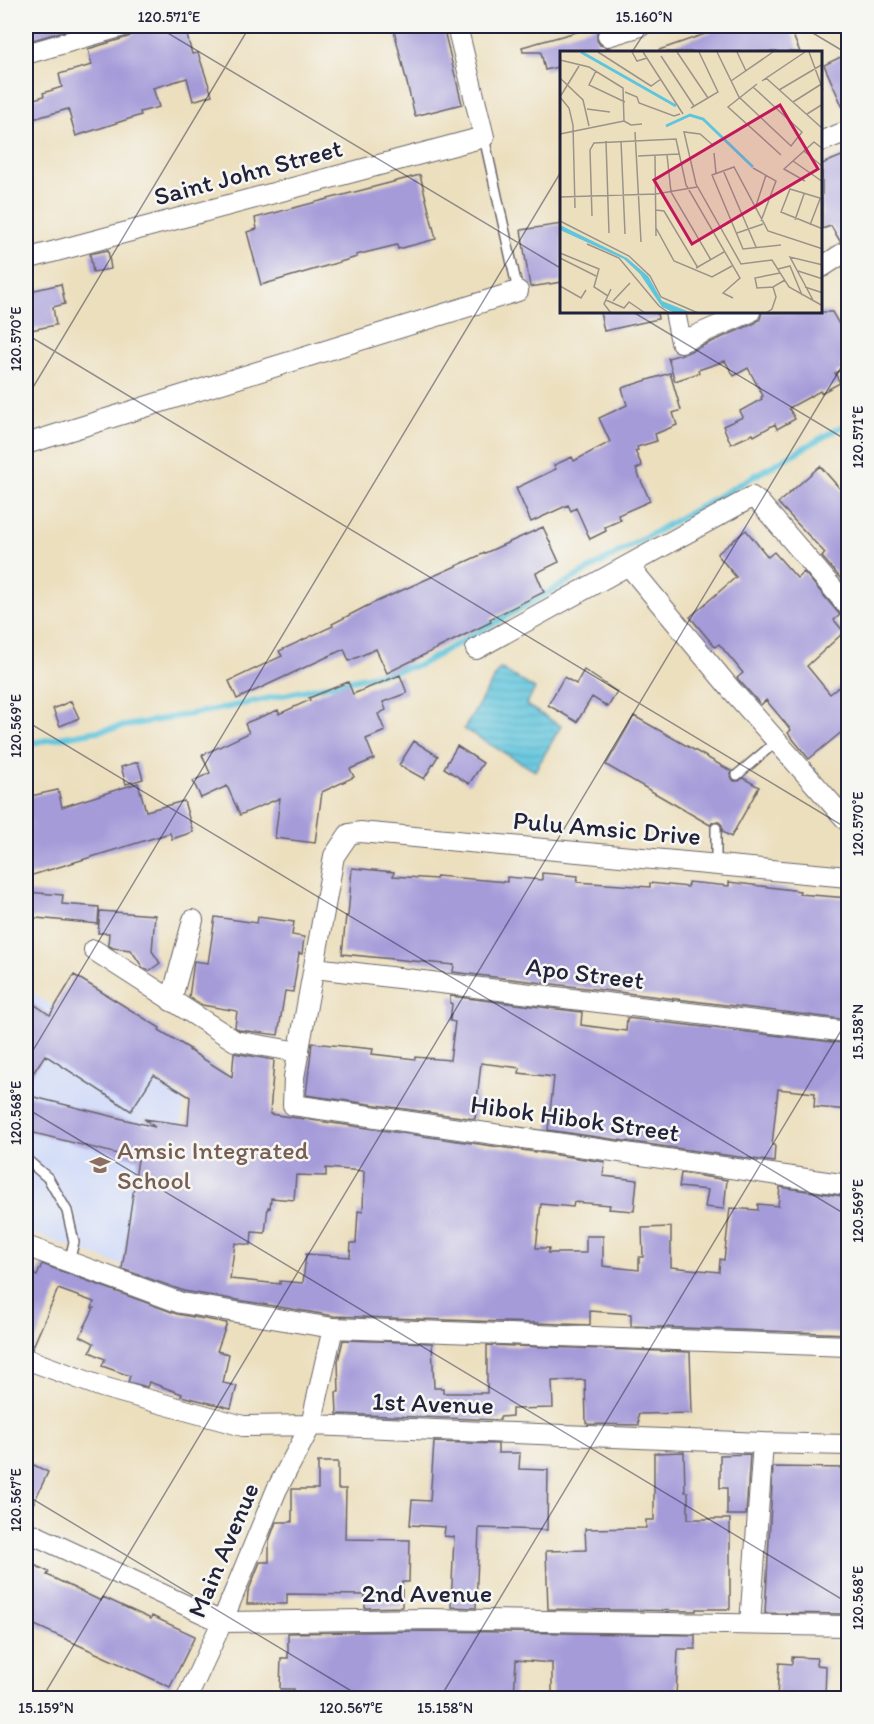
<svg xmlns="http://www.w3.org/2000/svg" width="874" height="1724" viewBox="0 0 874 1724" font-family="Itim,sans-serif">
<defs>
<pattern id="water-rules" width="6" height="5" patternUnits="userSpaceOnUse" patternTransform="scale(1.5)"><rect width="6" height="5" fill="#5fc5dd"/><path d="M0 2.5h6" fill="none" stroke="#52a9bf"/></pattern>
</defs>
<rect width="100%" height="100%" fill="#f6f6f2"/>
<filter id="ink" filterUnits="userSpaceOnUse"><feTurbulence type="fractalNoise" baseFrequency=".0167" numOctaves="2"/><feDisplacementMap in="SourceGraphic" scale="12" xChannelSelector="R" yChannelSelector="G"/><feConvolveMatrix kernelMatrix="1 2 1 2 8 2 1 2 1" color-interpolation-filters="sRGB"/></filter>
<filter id="wash" filterUnits="userSpaceOnUse"><feTurbulence type="fractalNoise" baseFrequency=".008" numOctaves="4" result="noise"/><feDisplacementMap in="SourceGraphic" scale="24" xChannelSelector="R" yChannelSelector="G"/><feGaussianBlur stdDeviation="1.35" result="paint"/><feColorMatrix in="noise" values="0 0 0 0 0 0 0 0 0 0 0 0 0 0 0 0 0 1.4 0 .05"/><feComposite in="paint" operator="in"/></filter>
<g filter="url(#wash)">
<rect width="100%" height="100%" fill="#ecdfbe"/>
<!-- built -->
<path fill="#d0daf9" d="M26,988L185,1099L159,1279L26,1231Z"/>
<!-- water -->
<path fill="url(#water-rules)" stroke="#40748c" stroke-width="1.5" d="M500,668L535,689L526,705L561,726L535,771L464,729Z"/>
<g fill="none" stroke-linecap="round" stroke-linejoin="round">
<!-- stream -->
<path stroke="#5fc5dd" stroke-width="6" d="M26,744L229,707L420,665L848,423"/>
</g>
<g id="blocks">
<!-- building -->
<path fill="#a59bd9" fill-rule="evenodd" d="M26,26H82L26,42Z
M136,26H164L166,34L185,28L192,54L198,53L212,95L193,101L187,78L153,88L159,107L140,112L141,115L76,136L68,109L33,119L28,101L44,96L43,93L62,87L59,74L92,65L88,49L128,37L133,34Z
M393,26H443L462,104L415,116Z
M598,26H602L597,33V40L600,45L609,48L595,52H562V66L545,70L541,52H523L522,47Z
M728,26H789L800,52H659V50Z
M849,53V119H848L824,65Z
M849,153V238L840,241L831,226L822,229V164Z
M420,175L436,239L398,249L397,245L356,255L357,257L261,285L247,232L257,229L255,218Z
M562,224V282L530,287L521,230Z
M108,250L111,269L93,272L90,254Z
M61,284L65,304L53,307L56,325L26,331V292Z
M600,312H657L658,319L604,331Z
M762,312H832L849,342V360L840,365L843,369L835,373L840,383L821,393L820,391L789,408L795,419L777,429L775,424L754,436L753,434L731,444L723,426L743,417L740,411L762,399L761,397L763,396L748,368L734,376L725,361L698,370L699,373L675,381L668,358L686,353L755,323L760,319Z
M670,373L681,410L673,413L677,425L655,434L657,441L637,447L638,450L635,451L642,466L636,469L650,501L618,515L621,520L605,527L606,531L590,539L576,508L571,511L568,505L531,522L516,488L556,469L554,465L572,457L574,461L610,442L599,418L627,405L622,388Z
M820,466L849,499V588L822,557L825,553L778,503Z
M543,527L559,562L536,573L544,592L490,619L491,622L387,673L376,649L349,661L344,649L237,699L229,681L282,656L279,651L333,626L332,624L367,606Z
M746,530L768,557L774,552L797,578L804,572L840,615L834,620L844,632L807,666L830,694L849,679V726L809,759L788,733L791,730L766,700L761,705L737,678L743,673L719,644L715,647L690,617L736,577L717,554Z
M584,670L617,692L608,707L592,697L577,722L548,705L564,677L576,684Z
M400,675L407,693L383,702L386,710L378,714L385,731L366,739L374,759L350,769L354,777L322,792L315,843L275,838L280,798L240,815L227,786L201,798L193,781L210,773L202,755L249,733L245,724L248,722L278,710L279,714L310,700L309,698L348,682L353,694Z
M71,701L79,718L60,726L53,709Z
M634,716L731,771V777L734,781H739L743,778L759,787L731,837L723,832L722,825L719,822H713L710,825L606,765Z
M414,741L438,756L424,779L399,765Z
M457,746L483,763L469,784L444,768Z
M138,762L143,779L126,784L121,767Z
M138,783L146,811L184,801L193,832L172,839L170,833L26,877V797L58,790L62,807Z
M352,868L394,872L393,876L436,879L437,876L507,882V877L542,880V873L578,876L577,882L650,887V883L688,887V882L729,886V882L800,891L799,894L849,898V1020L453,972L454,965L342,954L346,916H348Z
M26,892L63,895L62,904L99,907L98,924L26,917Z
M100,911L155,915L152,951L160,963L149,971L143,968L131,950L113,948L108,945L109,933H98Z
M215,917L257,923L258,917L294,922L292,935L304,937L302,954L299,953L293,992L285,991L278,1035L239,1030L235,1027L237,1011L202,1005L189,997L194,961L208,963Z
M74,975L160,1028L159,1030L190,1049L189,1050L232,1077L234,1053L274,1060L270,1114L605,1162L603,1176L637,1180L634,1211L609,1209L610,1205L574,1202L573,1207L541,1204L536,1248H549L548,1253H586V1236H603V1266L639,1270V1257H643L642,1228L671,1227V1267L719,1272L720,1259L724,1260L730,1208L758,1210V1204L778,1206L780,1187L849,1197V1334L631,1326V1314L590,1311V1325L334,1316L184,1291L122,1269L138,1159L26,1131V1095L155,1127L144,1119L188,1125L190,1097L154,1075L131,1111L45,1055L26,1084V999L50,1015ZM326,1168L364,1171L363,1212L358,1211L356,1243H351L350,1257L306,1254L303,1283L280,1281V1284L230,1279L235,1243L251,1245L252,1232L265,1233L268,1207L270,1208L271,1198L294,1200L296,1175L326,1176Z
M450,996L582,1012L581,1025L626,1031L627,1018L849,1044V1110L814,1107L815,1093L778,1089L772,1145H775L774,1162L548,1130L554,1077L519,1073L520,1068L481,1063L475,1119L306,1095L312,1043L373,1049L372,1054L415,1059V1057L450,1060L455,1022L450,1021L452,1004L450,1003Z
M681,1173L727,1180L724,1209L705,1207L708,1190L679,1187Z
M42,1264L177,1314L227,1323L217,1351L229,1354L223,1383L237,1386L231,1408L181,1396L182,1394L149,1382L147,1387L128,1382L130,1376L102,1366L105,1359L90,1352L94,1343L80,1336L94,1308H92L94,1302L58,1289L32,1349L26,1347V1271L37,1276Z
M343,1340L432,1343L434,1388H443V1393H487V1345L690,1352L692,1413L638,1414L639,1425L588,1424L586,1423L585,1380L552,1381L553,1408L512,1409V1416L500,1417V1420L337,1414L336,1392H339L338,1361Z
M434,1442L498,1444V1453H520L519,1469L548,1470L547,1530L479,1528L476,1608L451,1607L454,1537L444,1536L445,1527L410,1525L412,1500L430,1501Z
M684,1452L685,1492H688V1519H730V1609H696V1611L548,1609L546,1551L586,1550L585,1529L646,1528V1520H654V1453Z
M750,1454L746,1515H727V1488H720V1455Z
M26,1461L48,1472L26,1519Z
M318,1462H338V1489H346L345,1539L410,1540L409,1582H402V1607L365,1608V1595L287,1594V1604H247L248,1592L260,1562H269V1541L276,1522H292V1489H318Z
M773,1467L849,1468V1614L765,1613Z
M26,1561L49,1572L47,1575L101,1601L103,1597L151,1619L152,1616L195,1636L170,1687L26,1621Z
M428,1631L695,1635V1649H678L676,1698H552V1663L516,1660L514,1698H294V1689H280L281,1658H288V1633Z
M792,1657L817,1658L816,1665L826,1666L825,1698H777L779,1663L792,1664Z"/>
</g>
</g>
<g filter="url(#ink)">
<use href="#blocks" fill-opacity="0" stroke="#696469" stroke-width="1.5"/>
<g fill="none" stroke-linecap="round" stroke-linejoin="round">
<!-- service casing -->
<g stroke="#696469" stroke-width="12">
<path id="service" d="M484,137L518,291
M737,775L777,741
M716,865V828
M26,1159L48,1178L67,1211L74,1242L69,1262"/>
</g>
<!-- minor casing -->
<g stroke="#696469" stroke-width="22">
<path id="minor" d="M608,36L641,26
M26,54L124,26
M822,141L848,131
M26,259L484,137L457,26
M822,267L848,250
M675,312L681,342L750,312
M26,444L518,291
M629,566L729,687L848,822
M476,649L752,497L760,503L848,606
M848,877L360,832L349,834L334,856L294,1077L293,1105L848,1185
M94,950L235,1041L299,1052
M315,968L848,1032
M171,1001L193,920
M26,1246L181,1303L333,1328L848,1346
M26,1359L102,1387L243,1426L311,1425L763,1443L848,1445
M26,1531L222,1622L428,1619L848,1626
M750,1624L763,1443
M187,1698L222,1622L277,1489L311,1425L333,1328"/>
</g>
<!-- service -->
<use href="#service" stroke="#fff" stroke-width="9"/>
<!-- minor -->
<use href="#minor" stroke="#fff" stroke-width="20"/>
</g>
</g>
<!-- ticks -->
<path fill="none" stroke="#22223b" stroke-width="1.5" stroke-opacity="0.45" d="M156,26L562,269M801,26L848,54M632,52L649,26M633,312L848,441M26,334L848,829M26,399L250,26M26,721L848,1216M26,1062L562,170M26,1108L848,1603M26,1495L363,1698M42,1698L848,356M440,1698L848,1019M839,1698L848,1683"/>
<!-- icons -->
<defs>
<g id="school-bare" transform="scale(1.62)"><path d="M0-5L7-2L0 1L-7-2ZM-4 1L0 2.5L4 1V4Q0 6-4 4Z" fill="#8d6e63" stroke="#f6f6f2" stroke-width="2.5" paint-order="stroke"/></g>
</defs>
<g fill-rule="evenodd">
<use href="#school-bare" x="100" y="1165"/>
</g>
<g text-anchor="middle" dominant-baseline="central" stroke-width="5" stroke-linejoin="round" paint-order="stroke">
<!-- street labels -->
<g font-size="26" fill="#22223b" stroke="#f6f6f2">
<text transform="translate(248 172) rotate(-15)">Saint John Street</text>
<text transform="translate(607 828) rotate(5)">Pulu Amsic Drive</text>
<text transform="translate(585 973) rotate(7)">Apo Street</text>
<text transform="translate(575 1118) rotate(8)">Hibok Hibok Street</text>
<text transform="translate(433 1403) rotate(2)">1st Avenue</text>
<text transform="translate(223 1550) rotate(-67)">Main Avenue</text>
<text x="427" y="1593">2nd Avenue</text>
</g>
<!-- education labels -->
<g font-size="26" fill="#785e54" stroke="#f6f6f2" text-anchor="start">
<text x="117" y="1150">Amsic Integrated<tspan x="117" dy="30">School</tspan></text>
</g>
</g>
<!-- overview -->
<g transform="translate(560 51)">
<rect width="262" height="262" fill="#ecdfbe"/>
<path d="M0,174L67,207L88,225L102,250L132,262H115L102,256L80,223L64,208L0,179Z" fill="#5fc5dd"/>
<path fill="none" stroke="#5fc5dd" stroke-width="3" d="M21,1L116,55M106,75L130,64L143,68L193,116"/>
<path fill="none" stroke="#9b938a" stroke-width="1.5" d="M38,1L91,35L101,28M72,1L77,10L87,7M83,1L123,63M117,1L148,47M157,1L179,46L231,95L242,81L193,36M177,1L186,20M249,1L263,39M101,5L134,55M0,9L29,16L63,37L64,70M36,20L29,34L65,51M0,27L23,49L29,75M206,27L263,78M171,30L213,1M202,30L245,1M197,33L168,56L221,104M219,39L263,13M65,41L77,46L79,52L114,65L120,63M0,46L9,57L13,74L15,157M0,46L19,15M233,51L263,32M131,57L158,41L139,1M27,58L50,61M247,63L263,53M64,70L71,74L82,73M75,81L81,191M0,83L64,70M46,90L49,182M61,90L65,183M154,95L140,83L124,81L136,133L181,213L212,209L229,236L263,255M244,100L263,116M154,102L156,122M107,104L111,141L151,209M78,105L119,103M95,105L96,185M233,110L263,131M193,117L216,130L201,170M163,119L196,196M245,130L224,118L254,91L263,98M0,146L96,143L137,136M263,148L230,138L221,161L263,178M195,158L206,124M96,159L104,160L138,217M32,165L30,99L34,92L116,88L126,134L180,227L163,242L173,247M235,169L244,143M0,170L69,205L90,225L101,246L138,262M250,174L260,148M96,177L114,210L152,226L172,215M177,182L203,173M27,193L59,207L99,255L109,262M221,194L183,198L152,124L174,116L208,180L263,198M0,202L39,218L34,236L48,245M0,207L36,225M136,217L164,201M218,218L230,215L242,244M238,220L263,228M220,222L195,227L197,237L213,236L225,229M0,235L21,247L26,239M245,236L263,242M46,249L64,257L69,251L85,262M253,249L230,206L263,214M53,250L70,232M51,262L44,253L51,238M206,262L212,258L216,246L213,236"/>
<path fill="#c2185b" fill-opacity="0.15" stroke="#c2185b" stroke-width="3" d="M220,54L258,118L132,193L94,129Z"/>
<rect width="262" height="262" fill="none" stroke="#22223b" stroke-width="3"/>
</g>
<!-- margin -->
<rect width="874" height="1724" fill="none" stroke="#f6f6f2" stroke-width="66"/>
<rect x="33" y="33" width="808" height="1658" fill="none" stroke="#22223b" stroke-width="2"/>
<g font-size="15" text-anchor="middle" fill="#22223b">
<text x="169" y="22">120.571°E</text>
<text x="644" y="22">15.160°N</text>
<text transform="translate(16 339) rotate(-90)" y="5">120.570°E</text>
<text transform="translate(858 437) rotate(-90)" y="5">120.571°E</text>
<text transform="translate(16 726) rotate(-90)" y="5">120.569°E</text>
<text transform="translate(858 824) rotate(-90)" y="5">120.570°E</text>
<text transform="translate(858 1032) rotate(-90)" y="5">15.158°N</text>
<text transform="translate(16 1113) rotate(-90)" y="5">120.568°E</text>
<text transform="translate(858 1211) rotate(-90)" y="5">120.569°E</text>
<text transform="translate(16 1500) rotate(-90)" y="5">120.567°E</text>
<text transform="translate(858 1598) rotate(-90)" y="5">120.568°E</text>
<text x="46" y="1713">15.159°N</text>
<text x="351" y="1713">120.567°E</text>
<text x="445" y="1713">15.158°N</text>
</g>
</svg>
